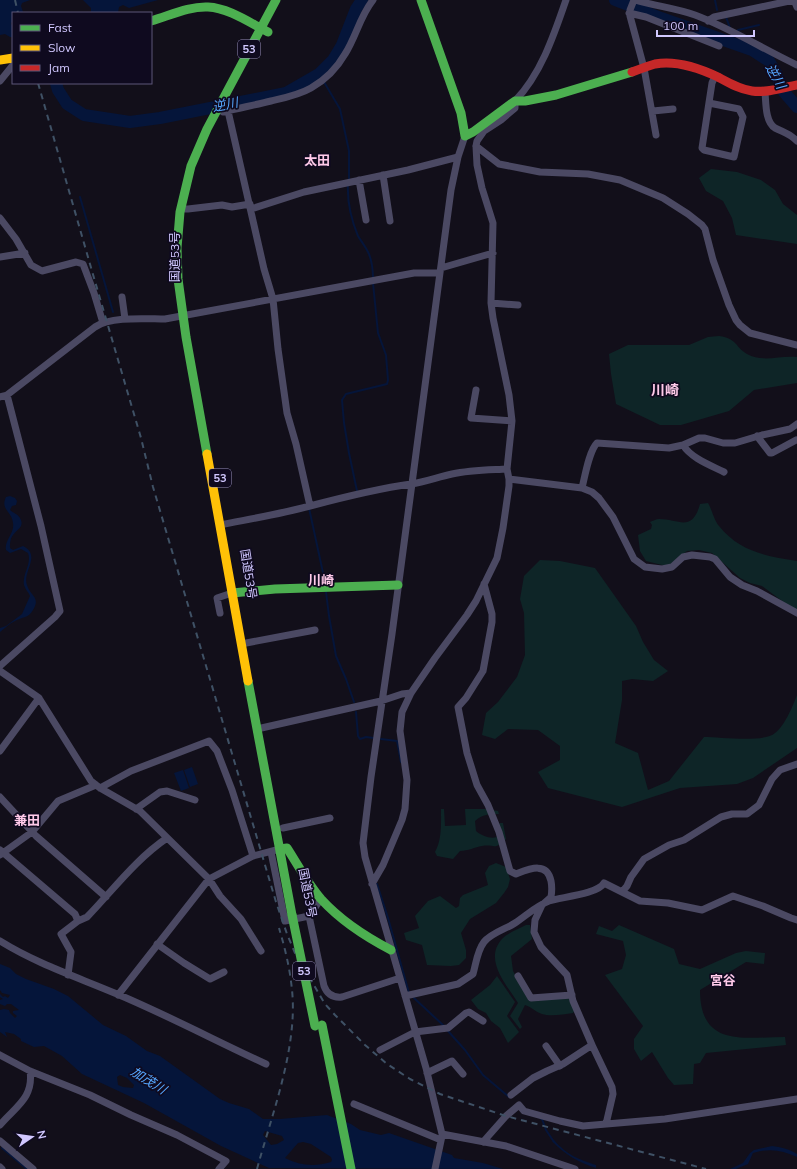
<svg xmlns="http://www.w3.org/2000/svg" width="797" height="1169" viewBox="0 0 797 1169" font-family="Mulish,'Noto Sans JP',sans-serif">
<rect width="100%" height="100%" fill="#120f1a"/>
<!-- green -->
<path fill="#0e2527" d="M711,169L737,172L761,180L775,190L783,204L797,215V244L736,235L732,218L723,201L706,191L699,178Z
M719,336C738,339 734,346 747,354C763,363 780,355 797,357V383L754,390L729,411L681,425H660L616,404L611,374L609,354L628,345H689L708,337Z
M708,503C712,510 714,520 719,526C740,552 766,556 797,561V612L762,586L750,583L740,578L712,553L699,550L687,551L669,565H662L646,561L640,551L638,535L651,529L652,525L650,522C653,521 656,519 659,519C679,519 692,533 700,504Z
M540,560L560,561L595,568L636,626L643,642L654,660L668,671L653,681L632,679L622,681V700L615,743L638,753L648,790L669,781L704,737C720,737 764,743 775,733C784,727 793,706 797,695V748L753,778L737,784L680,788L622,807L548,788L538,772L560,760V746L538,730L508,729L495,739L482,735L486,713L498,702L517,677L525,655L524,613L520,599L524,576Z
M441,809H444L445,826L466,825L465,809H486L498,811L499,814C490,814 482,814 475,821L476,831C482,836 490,839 497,837L495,828L500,823H503L506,839C494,851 495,844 482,846C475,847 468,851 460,851L453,859L437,856L435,852C442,839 441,825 441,809Z
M496,863L506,867L510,879L508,887L504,893L496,903L470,919L461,933L466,950V958L459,965L451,966L427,965L422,945L406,940L404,933L419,928L415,916L428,901L440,896L456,908L459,906L460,898L463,895L488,885L485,873L489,866Z
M526,925H530L532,939L511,956L513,971L529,1001L562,997H570L575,1010L573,1013C564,1014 551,1017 542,1014C535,1012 532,1007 525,1005L518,1019L522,1027L520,1029L510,1016L518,1003C507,985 483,960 502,939C507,933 519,929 526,925Z
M619,925L674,949L679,964L700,969L736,953L746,951L765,953L764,964L746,962L700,990C700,1048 744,1037 785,1037L786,1045L706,1053L700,1063L694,1064L693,1084L674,1085L668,1078L652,1052L641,1061L634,1049V1039L643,1026L605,975L622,969L626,955L623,941L596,934L599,926L612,931Z
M497,976L515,1002L507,1016L519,1032L508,1043L500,1028L491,1021L486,1013L478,1009L471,1000L490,985Z"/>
<!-- water -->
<path fill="#05153a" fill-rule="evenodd" d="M0,0H30L22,3L21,6L23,12L22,13H13V21L11,23L13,29V37H10L5,34L0,35Z
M83,0H158L129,8L123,5L119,7L118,13H91V8Z
M10,496L15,498L17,501L16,505L12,506L10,510C13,513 18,514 20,518C25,527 17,529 13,535C10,539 10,543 10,548L13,550L23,546C42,555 22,572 27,585C30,596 41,597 33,610C29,618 22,617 15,621C10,623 5,628 0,632V628L6,626L22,614L30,596C29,593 25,589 24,585C22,574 32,564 28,553L21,549L10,553L6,550C4,540 15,533 13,523C12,511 0,510 6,497Z
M192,767L198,784L190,787L184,770Z
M183,770L189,788L181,791L174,773Z
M0,964L10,968L16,974L26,979L54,989L68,996L103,1025L126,1036L147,1051L160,1056L220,1099L229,1103L249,1109L263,1119H280L327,1115L351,1124L360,1130L381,1135L389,1133L452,1155L454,1158L483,1163L503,1169L269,1168L221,1146L144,1103L82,1074L62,1056L44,1046L34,1047L21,1041V1039L14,1034L5,1032L7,1037L0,1032V1010L4,1009L9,1010L10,1013L15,1018L17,1016L13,1013V1011L19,1010L11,1004H7L5,1006L0,1004V1000L3,999L0,997V994L3,997L5,996L8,998L10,995L2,993L0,990ZM120,1075L127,1078L134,1085L133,1088L123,1087L118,1085L117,1077ZM265,1131L282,1136L284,1140L277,1144L271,1145L263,1135ZM303,1142L311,1144L331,1157L332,1160L331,1162C315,1167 300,1166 285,1158L298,1143Z
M554,1140C567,1155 578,1159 596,1165V1168C578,1162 565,1155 552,1141Z
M772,1146C781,1147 789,1149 797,1154V1157C782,1150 769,1148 753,1153L748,1164L736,1169H730L743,1163L750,1153L754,1150Z"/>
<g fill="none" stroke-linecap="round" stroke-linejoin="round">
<!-- stream -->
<path stroke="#05153a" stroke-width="2" d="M715,0L717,10
M647,13V12
M726,17L730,28
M738,32V30L759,25
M727,44L731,36
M324,82L340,109L349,151V180
M348,184C347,202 351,219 358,236C361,241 365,246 368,252C372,260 373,269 373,279
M80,197L113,312
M357,491L349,453L344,423L342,400L346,394L387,384L388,380L386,355L378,333L373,283
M309,508L325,582
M326,592L329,616L336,656L346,679L354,702
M356,712L358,736L360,739L366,737L374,738
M381,739L397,741L401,762
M377,884L388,918L409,993H410
M414,998L444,1026
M448,1031L465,1050L483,1075L509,1097
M541,1119H542L546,1130L554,1142
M2,1148L27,1169"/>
<!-- river -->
<path stroke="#05153a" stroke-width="12" d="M615,0L661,18L752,50L769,61L776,73L780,84L784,92L797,107
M56,83L58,90L67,104L84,115L130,122L160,118L286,93L319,74L333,60L342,45L356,9L362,0"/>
<!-- street -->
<path stroke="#4b4963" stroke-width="7" d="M634,0L630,10V16L644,68L656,135
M635,0C655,6 675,8 695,15C730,28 763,49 797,65
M794,0L797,7
M629,13L646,17L719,46
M708,21L714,17L794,0
M0,81L13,65
M765,92C766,102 765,122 775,128C785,133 789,133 797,141
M709,103L739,109L743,117L734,157L704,150L702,148L712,83L715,76
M228,111L264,269L273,299L278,349L287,413L296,444L310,506
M653,111L673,109
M223,112C239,108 255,105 271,101C284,98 299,95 311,88C325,80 337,68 345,54C356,37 360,16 373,0
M465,136L458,157L451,190L392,634L371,777L363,843L365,857L426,1068L442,1134L506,1146L575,1169
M476,146L499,164L540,172L588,174L620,180L663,198L688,214L702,225L705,229L713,260L729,305L736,320L740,325L750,333L797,345
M383,175L390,221
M359,180L366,220
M181,209H188L222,205L232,207L250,204
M251,209L304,192L408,170L458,157
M0,218L16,239L31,265L42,271L76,262L83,264L94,293L103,323
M0,257L25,253
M441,268L493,253
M122,297L125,319
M491,303L518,305
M476,390L471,418L512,421
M0,397L7,395L95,327C111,316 146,319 165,319L414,273H440
M757,436L770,453H772L796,440
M683,445C691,458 710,465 724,472
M509,479L582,488L592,492L599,498L613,517L634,559L645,567L662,569L672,567L683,557L692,555L710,557L715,559L730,577L742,585L757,591L797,613
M582,488C585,476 589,451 597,443L669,448L683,445L699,438H705L723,443H735L762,435L790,429L797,424
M220,525C250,519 280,514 310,506C344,497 375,489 411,484C425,482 438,477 452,474C470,470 489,470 507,469
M484,584L492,614V622L483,671L466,698L458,707L467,753L477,785L488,805L499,832L510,871L516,874C529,869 547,861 551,881C552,886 552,891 551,897L542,905L535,920L534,932L541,947L567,975L573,1001L592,1045L563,1064L547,1071L533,1078L511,1095
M220,613L217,598L232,593
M241,644L315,630
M0,666L55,617L60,611L41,526L7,395
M0,671L39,698L91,781L100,788L140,811L209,879L220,896L241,919L261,951
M257,729L381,701L402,694L411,693
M0,751L39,698
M100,788L131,771L209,741L217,751L232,790L253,856
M0,797L36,836L106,897
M136,809L160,792L167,791L195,800
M283,828L330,818
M0,850L75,914L78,921
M271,852L285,921L309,916
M0,855L32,832L58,801L96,785
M372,884L383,865L402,820L405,809L407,780L400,731L402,712L411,693L435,658L467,615L476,601L497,558L503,528L509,486V479L507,469L512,421L509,395L493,318L491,303L493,223L482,188L477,165L476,146L477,141L484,131L501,120L515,108V101C541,74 554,35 566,0
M622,892L627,886L631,877L644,859L669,845L684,840L721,817L732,814H747L759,805L772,779L780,770L797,764
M321,899L309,916L324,986C327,994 333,998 342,997L400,978
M0,941C37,964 77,977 117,994C167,1015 216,1041 266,1064
M157,944L184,963L210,979L224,972
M68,975L71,952L61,934L78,921L87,917C113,890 136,859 167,838
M518,976L531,998L572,995
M118,995L209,879L253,856L280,849
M405,996L458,984L473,974C476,964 477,951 484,942C491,933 506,929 515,923C527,915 536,906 549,901C562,897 598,894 604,883L640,901L668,903L702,910L733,896L763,906L791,918L797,920
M592,1045L612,1087L613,1094L606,1124
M546,1046L560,1066
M380,1050L415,1032L448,1028L466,1013L469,1012L483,1021
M0,1055L30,1071L90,1095L131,1115L177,1135L226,1161L219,1169
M427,1073L452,1061L463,1074
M354,1104L441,1140
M0,1125C15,1107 34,1098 30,1071
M0,1141L33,1169
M483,1142L506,1116L519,1105L524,1111L560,1121L583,1126L665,1119L797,1099
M0,1167L2,1169
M435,1169L442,1136"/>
<!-- fast -->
<path stroke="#4caf50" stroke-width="9" d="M421,0L461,113L465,136L473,132L515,101H525L556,95L632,72
M151,21C169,16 189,6 208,7C229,8 250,23 268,32
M207,454L186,337L178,279L177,248L180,212L191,166L207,129L276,0
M232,593L275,589L398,585
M248,681L292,915
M280,849L287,848C298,865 308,884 321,899C341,921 366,937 391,950
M322,1025L351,1169"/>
<!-- slow -->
<path stroke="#ffc107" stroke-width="9" d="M0,60L13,58
M207,454L248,681"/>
<!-- jam -->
<path stroke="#c62828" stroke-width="9" d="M632,72C640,69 648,66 655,64C676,60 699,68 718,77C729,83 739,89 752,91C767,93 782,88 797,85"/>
<!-- rail -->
<path stroke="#3f5165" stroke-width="2" stroke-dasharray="6 5" stroke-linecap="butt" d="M15,0L18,13
M38,83L94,278L141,438L153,487L276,902L287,934L295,953L325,1004L335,1015L365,1045L387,1064L410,1079L440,1094L506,1116L706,1169
M257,1169C272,1114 298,1047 292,990C290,969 285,948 279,928"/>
<!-- fast-bridge -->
<path stroke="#4caf50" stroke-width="9" d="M292,915L315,1026"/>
</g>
<g text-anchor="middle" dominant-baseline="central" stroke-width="3.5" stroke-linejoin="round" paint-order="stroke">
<!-- shield labels -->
<g fill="#0f0a1f" stroke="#978fbc" stroke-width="1">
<rect x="238" y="40" width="22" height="18" rx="3"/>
<rect x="209" y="469" width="22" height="18" rx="3"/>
<rect x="293" y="962" width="22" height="18" rx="3"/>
</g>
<g font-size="11" font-weight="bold" fill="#d1c8ff">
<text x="249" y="49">53</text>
<text x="220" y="478">53</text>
<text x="304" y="971">53</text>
</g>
<!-- street labels -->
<g font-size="12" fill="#d1c8ff" stroke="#0f0a1f">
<text transform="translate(174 257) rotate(-90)">国道53号</text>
<text transform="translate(249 574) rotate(81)">国道53号</text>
<text transform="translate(308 893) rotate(79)">国道53号</text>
</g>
<!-- water labels -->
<g font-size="13" font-style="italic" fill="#56a7ff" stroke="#0f0a1f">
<text transform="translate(776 76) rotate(61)">逆川</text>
<text transform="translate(225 104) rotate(-11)">逆川</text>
<text transform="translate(149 1080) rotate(32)">加茂川</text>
</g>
<!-- neighbourhood labels -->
<g font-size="13" font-weight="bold" fill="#ffcae9" stroke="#0f0a1f">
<text x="317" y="160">太田</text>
<text x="321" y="580">川崎</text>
<text x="27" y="820">兼田</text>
<text x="723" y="980">宮谷</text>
</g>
<!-- quarter labels -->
<g font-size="14" font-weight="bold" fill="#ffcae9" stroke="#0f0a1f">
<text x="665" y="390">川崎</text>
</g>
</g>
<!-- legend -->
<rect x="12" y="12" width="140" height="72" fill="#0f0a1f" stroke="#5d5679"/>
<rect x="20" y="25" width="20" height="6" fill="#4caf50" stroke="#5d5679"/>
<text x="48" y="32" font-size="12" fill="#d1c8ff">Fast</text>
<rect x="20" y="45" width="20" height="6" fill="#ffc107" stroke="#5d5679"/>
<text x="48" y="52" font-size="12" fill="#d1c8ff">Slow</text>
<rect x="20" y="65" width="20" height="6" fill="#c62828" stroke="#5d5679"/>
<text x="48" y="72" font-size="12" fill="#d1c8ff">Jam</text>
<!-- north arrow -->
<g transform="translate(32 1137) rotate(77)" stroke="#0f0a1f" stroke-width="3" paint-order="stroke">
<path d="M0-3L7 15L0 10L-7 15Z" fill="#d1c8ff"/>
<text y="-6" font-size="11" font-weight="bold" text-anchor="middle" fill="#d1c8ff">N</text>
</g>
<!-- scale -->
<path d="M657 30v6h97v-6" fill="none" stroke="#d1c8ff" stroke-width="2"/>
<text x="663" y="30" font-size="12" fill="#d1c8ff" stroke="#0f0a1f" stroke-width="3" paint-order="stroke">100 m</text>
</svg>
